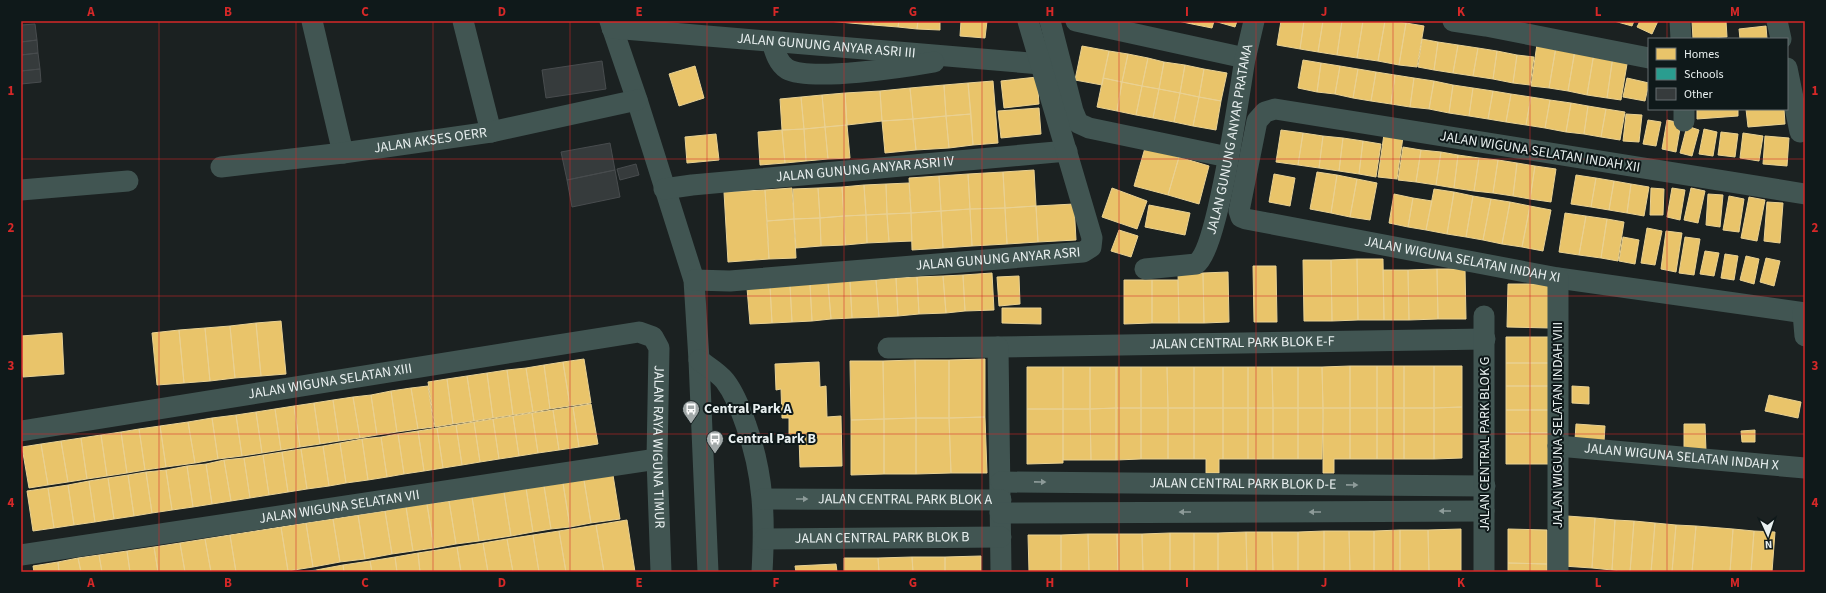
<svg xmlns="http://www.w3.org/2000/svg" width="1826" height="593" viewBox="0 0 1826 593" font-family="'Source Sans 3',sans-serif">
<rect width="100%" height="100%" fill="#1b2121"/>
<!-- homes -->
<path fill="#e9c46a" stroke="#e9d192" d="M828,21H850V23Z
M850,21H873V25L850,23Z
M873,21H899L898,27L873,25Z
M899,21H918L917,29L898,27Z
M918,21H940V30L917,29Z
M961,21H987L985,38L960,36Z
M1178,21H1193L1192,24Z
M1193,21H1214L1212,28L1192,24Z
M1214,21H1237L1235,27Z
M1281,21H1304L1300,49L1277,45Z
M1304,21H1323L1318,52L1300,49Z
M1323,21H1342L1337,55L1318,52Z
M1342,21H1363L1357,58L1337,55Z
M1363,21H1385L1378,61L1357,58Z
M1385,21L1406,23L1399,65L1378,61Z
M1614,21H1634L1632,26Z
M1640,21H1658L1652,34L1637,27Z
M1692,21H1726L1727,37L1693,39Z
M1406,23L1424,26L1417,67L1399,65Z
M1766,26L1767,39H1740L1739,29Z
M1422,39L1438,42L1434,70L1418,67Z
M1438,42L1458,45L1453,73L1434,70Z
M1537,44L1556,47L1549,88L1531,86Z
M1458,45L1478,48L1473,76L1453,73Z
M1082,46L1109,51L1102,85L1075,80Z
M1556,47L1575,50L1568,91L1549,88Z
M1478,48L1497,51L1493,79L1473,76Z
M1575,50L1594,53L1587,95L1568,91Z
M1109,51L1128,54L1122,82L1103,78Z
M1497,51L1517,55L1513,83L1493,79Z
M1594,53L1613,56L1607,98L1587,95Z
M1128,54L1148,58L1142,86L1122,82Z
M1517,55L1534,57L1530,85L1513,83Z
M1613,56L1628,58L1621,100L1607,98Z
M1148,58L1164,62L1159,89L1142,86Z
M1303,60L1321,63L1317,92L1298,88Z
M1164,62L1185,65L1180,93L1159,89Z
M1321,63L1340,66L1335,94L1317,92Z
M1185,65L1204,69L1199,97L1180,93Z
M695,66L704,98L679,106L669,74Z
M1340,66L1358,69L1353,98L1335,94Z
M1204,69L1227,73L1221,101L1199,97Z
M1358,69L1376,72L1371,101L1353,98Z
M1376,72L1395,75L1391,104L1371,101Z
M1395,75L1414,78L1410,107L1391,104Z
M1037,77L1039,104L1004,108L1001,81Z
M1103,78L1122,82L1117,111L1097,107Z
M1414,78L1434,81L1429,109L1410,107Z
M1627,78L1649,83L1645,101L1623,97Z
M993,81L998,143L973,145L968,83Z
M1434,81L1453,85L1449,113L1429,109Z
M1122,82L1142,86L1136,115L1117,111Z
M968,83L971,114L946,116L944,85Z
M944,85L946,116L913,119L910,88Z
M1453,85L1473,88L1469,116L1449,113Z
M1142,86L1159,89L1153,118L1136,115Z
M910,88L913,119L882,121L880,91Z
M1473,88L1493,91L1488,119L1469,116Z
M1159,89L1180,93L1174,122L1153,118Z
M880,91L882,121L847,125L845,93Z
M1493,91L1511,94L1506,122L1488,119Z
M845,93L847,125L825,127L822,95Z
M1180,93L1199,97L1193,126L1174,122Z
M1511,94L1531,97L1526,125L1506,122Z
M822,95L825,127L804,129L801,97Z
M801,97L804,129L782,130L780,99Z
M1199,97L1221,101L1216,130L1193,126Z
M1531,97L1550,100L1545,128L1526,125Z
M1550,100L1571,103L1566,132L1545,128Z
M1571,103L1588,106L1584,134L1566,132Z
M1588,106L1606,109L1601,137L1584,134Z
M1039,108L1041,134L1001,138L998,111Z
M1606,109L1625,112L1620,140L1601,137Z
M1697,109H1738V116L1697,119Z
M1746,109H1784L1785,124L1748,127Z
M971,114L973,145L949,148L946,116Z
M1626,114L1642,115L1639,142L1623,141Z
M946,116L949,148L916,150L913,119Z
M913,119L916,150L885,153L882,121Z
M1648,120L1661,122L1656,146L1643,144Z
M1667,120L1681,123L1676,152L1662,149Z
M847,125L850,158L828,159L825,127Z
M1687,126L1699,130L1692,156L1680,153Z
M825,127L828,159L806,161L804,129Z
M804,129L806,161L785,163L782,130Z
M1704,129L1717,132L1713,156L1699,154Z
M782,130L785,163L760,165L758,132Z
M1281,130L1303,133L1298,165L1276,162Z
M1721,132L1738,134L1735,157L1718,155Z
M1303,133L1323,136L1319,168L1298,165Z
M1743,133L1763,136L1759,161L1740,158Z
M716,134L719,160L687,163L685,137Z
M1384,134L1403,137L1397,179L1378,177Z
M1323,136L1343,138L1339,171L1319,168Z
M1765,136L1789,138L1787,166L1763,164Z
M1343,138L1363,141L1359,174L1339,171Z
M1363,141L1381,144L1376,177L1359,174Z
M1403,147L1421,150L1416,182L1398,180Z
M1145,148L1179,157L1168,195L1134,186Z
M1421,150L1441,152L1436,185L1416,182Z
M1441,152L1458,155L1454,188L1436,185Z
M1458,155L1479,158L1474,191L1454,188Z
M1179,157L1209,166L1199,204L1168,195Z
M1479,158L1498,160L1493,193L1474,191Z
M1498,160L1517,163L1513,196L1493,193Z
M1517,163L1535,166L1530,199L1513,196Z
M1535,166L1556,169L1551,202L1530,199Z
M1034,170L1036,206L1005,208L1003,172Z
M1003,172L1005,208L970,209L968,174Z
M1317,172L1337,175L1331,213L1310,209Z
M968,174L970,209L941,211L939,176Z
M1274,174L1295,178L1290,206L1269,202Z
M1337,175L1357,179L1350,217L1331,213Z
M1576,175L1596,178L1591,207L1571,204Z
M939,176L941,211L911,213L909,178Z
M1596,178L1614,181L1609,210L1591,207Z
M1357,179L1377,183L1370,220L1350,217Z
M1614,181L1631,184L1627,213L1609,210Z
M909,183L911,213L887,214L886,184Z
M886,184L887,214L866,215L864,185Z
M1631,184L1649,187L1644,216L1627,213Z
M864,185L866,215L844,216L842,187Z
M842,187L844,216L820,218L818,188Z
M792,188L794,219L767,221L765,190Z
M818,188L820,218L794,219L793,189Z
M1112,188L1147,201L1137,229L1102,217Z
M1651,188L1664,189L1663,215H1650Z
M1672,188L1685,190L1680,220L1667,217Z
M1691,188L1705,191L1698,223L1684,220Z
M1434,189L1454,192L1447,234L1426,230Z
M765,190L769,259L728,262L724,192Z
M1454,192L1473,196L1466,237L1447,234Z
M1394,194L1413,198L1408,227L1389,223Z
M1708,194L1723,195L1720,227L1706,225Z
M1473,196L1491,199L1483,240L1466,237Z
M1729,196L1744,199L1739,232L1723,230Z
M1749,197L1765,200L1757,241L1741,238Z
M1413,198L1432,201L1426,230L1408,227Z
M1491,199L1510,202L1502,244L1483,240Z
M1510,202L1530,206L1522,247L1502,244Z
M1767,202L1783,203L1780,243L1764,241Z
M1074,204L1076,240L1038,242L1036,206Z
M1149,205L1190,213L1185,235L1145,227Z
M1036,206L1038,242L1007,244L1005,208Z
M1530,206L1551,210L1543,251L1522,247Z
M1005,208L1007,244L972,246L970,209Z
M970,209L972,246L943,248L941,211Z
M941,211L943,248L912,250L911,213Z
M911,213L912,241L889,242L887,214Z
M1565,213L1586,216L1579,255L1559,252Z
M887,214L889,242L867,243L866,215Z
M866,215L867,243L845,245L844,216Z
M844,216L845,245L821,246L820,218Z
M1586,216L1607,219L1601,258L1579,255Z
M820,218L821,246L796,248L794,219Z
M794,219L796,258L769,259L767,221Z
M1607,219L1624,222L1618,261L1601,258Z
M1647,228L1662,231L1655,265L1641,263Z
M1119,230L1138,236L1131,257L1111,251Z
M1666,231L1682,233L1676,272L1661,269Z
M1623,237L1639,240L1635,264L1619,261Z
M1685,237L1700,239L1694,275L1679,273Z
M1705,251L1719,253L1714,276L1700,274Z
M1725,254L1738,256L1734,280L1721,278Z
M1746,256L1759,259L1754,284L1740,280Z
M1766,258L1780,261L1774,286L1760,282Z
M1357,259L1358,320L1332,321L1331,260Z
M1357,259H1383L1384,320H1358Z
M1303,260H1331L1332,321H1304Z
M1253,266H1276L1277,322H1254Z
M1437,269L1438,319L1409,320L1408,270Z
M1437,269H1465L1466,319H1438Z
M1383,270H1408L1409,320H1384Z
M1228,272L1229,322L1204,323L1203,273Z
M992,273L994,310L965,311L963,275Z
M1178,273H1203L1204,323H1179Z
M963,275L965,311L946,313L943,276Z
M943,276L946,313L919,314L917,277Z
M1019,276L1020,304L999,306L997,277Z
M917,277L919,314L898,316L896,278Z
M896,278L898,316L879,317L876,280Z
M876,280L879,317L852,318L850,281Z
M1124,280H1152V323L1124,324Z
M1152,280H1178L1179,323H1152Z
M850,281L852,318L831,319L828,283Z
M828,283L831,319L812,321L810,284Z
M810,284L812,321L792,322L790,285Z
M1508,284H1551L1550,328L1507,327Z
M790,285L792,322L772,323L770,286Z
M770,286L772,323L750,324L747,288Z
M1002,308H1041V324L1002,323Z
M281,321L286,374L261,376L256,323Z
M256,323L261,376L235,378L230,326Z
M230,326L235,378L210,381L205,328Z
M205,328L210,381L184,383L179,330Z
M179,330L184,383L157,385L152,333Z
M62,333L64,374L23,377L21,336Z
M1506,337H1550V363H1506Z
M584,359L591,403L570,406L563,362Z
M985,359V417L949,418V360Z
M915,360L916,418L884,419L883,361Z
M915,360H949V418H916Z
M850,361H883L884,419L851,420Z
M563,362L570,406L550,409L544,365Z
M819,362L820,387L826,386L827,417L841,416L842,466L800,467L799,436H789V418H782L781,389L776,390L775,364Z
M1506,363H1550V386H1506Z
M544,365L550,409L533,412L526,368Z
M1350,366V408H1323L1322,367Z
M1350,366H1377V408H1350Z
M1377,366H1404V408H1377Z
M1404,366H1434V408H1404Z
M1434,366H1462V407L1434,408Z
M1027,367H1063V409H1027Z
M1063,367H1090V409H1063Z
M1090,367H1116V408L1090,409Z
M1116,367H1141V408H1116Z
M1141,367H1167L1168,408H1141Z
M1167,367H1194V408H1168Z
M1194,367H1223V408H1194Z
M1223,367H1248V408H1223Z
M1248,367H1272L1273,408H1248Z
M1272,367H1298V408H1273Z
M1298,367H1322L1323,408H1298Z
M526,368L533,412L513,415L507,370Z
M507,370L513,415L493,418L487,373Z
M487,373L493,418L474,421L467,376Z
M467,376L474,421L453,424L447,379Z
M447,379L453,424L435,427L428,382Z
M428,386L434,427L418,429L411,388Z
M1506,386H1550V410H1506Z
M1572,386L1589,387V404L1572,403Z
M411,388L418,429L397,432L391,391Z
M391,391L397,432L377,435L371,395Z
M371,395L377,435L360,438L353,397Z
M1769,395L1801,402L1798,418L1765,411Z
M353,397L360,438L339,441L333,400Z
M333,400L339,441L320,444L314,403Z
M314,403L320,444L300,447L294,406Z
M591,404L598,444L579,447L573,407Z
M294,406L300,447L281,450L275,409Z
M573,407L579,447L559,450L553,410Z
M1462,407V458L1434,459V408Z
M1116,408V460H1091L1090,409Z
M1116,408H1141V459L1116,460Z
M1141,408H1168V459H1141Z
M1168,408H1194V459H1168Z
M1194,408H1223V459H1219V473H1206V459H1194Z
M1223,408H1248V459H1223Z
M1248,408H1273V459H1248Z
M1273,408H1298V459H1273Z
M1298,408H1323L1322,459H1298Z
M1323,408H1350V459H1334V473H1323Z
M1350,408H1377V459H1350Z
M1377,408H1404V459H1377Z
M1404,408H1434V459H1404Z
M275,409L281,450L262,453L256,412Z
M1027,409H1063V463L1027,464Z
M1063,409H1090L1091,460H1063Z
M553,410L559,450L538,453L532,413Z
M1506,410H1550V433H1506Z
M256,412L262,453L242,456L236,415Z
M532,413L538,453L519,456L513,416Z
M236,415L242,456L218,459L212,418Z
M513,416L519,456L499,459L493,419Z
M985,417L987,473H951L949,418Z
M212,418L218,459L195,463L188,422Z
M916,418V474H884V419Z
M916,418H949L951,473L916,474Z
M493,419L499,459L480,462L474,422Z
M884,419V474L851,475V420Z
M188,422L195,463L166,467L160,426Z
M474,422L480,462L462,465L456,425Z
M1576,424L1605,426L1604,442L1575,440Z
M1684,424H1705L1706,451H1684Z
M456,425L462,465L443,468L437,428Z
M160,426L166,467L145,470L139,429Z
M437,428L443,468L424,471L418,431Z
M139,429L145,470L127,473L121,432Z
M1755,430V442H1742L1741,431Z
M418,431L424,471L404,474L398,434Z
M121,432L127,473L107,476L101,435Z
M1506,433H1550V464H1506Z
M398,434L404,474L387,477L381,437Z
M101,435L107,476L87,479L81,438Z
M381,437L387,477L368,480L362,439Z
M81,438L87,479L68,482L61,441Z
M362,439L368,480L346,483L340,443Z
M61,441L68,482L48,485L41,444Z
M340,443L346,483L329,486L323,446Z
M41,444L48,485L29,488L22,447Z
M323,446L329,486L307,489L301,449Z
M301,449L307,489L288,492L282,452Z
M282,452L288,492L269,495L263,455Z
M263,455L269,495L250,498L244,458Z
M244,458L250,498L231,501L224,460Z
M224,460L231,501L212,504L206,464Z
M206,464L212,504L193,507L187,466Z
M187,466L193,507L172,510L166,470Z
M166,470L172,510L152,513L146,472Z
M146,472L152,513L134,516L128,475Z
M128,475L134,516L114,519L108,478Z
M613,475L620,519L591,523L584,480Z
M108,478L114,519L95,522L89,481Z
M584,480L591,523L570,527L563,483Z
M89,481L95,522L74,525L68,485Z
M563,483L570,527L551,529L544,486Z
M68,485L74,525L54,528L48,488Z
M544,486L551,529L533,532L526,488Z
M48,488L54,528L33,531L27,491Z
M526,488L533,532L511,536L504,492Z
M504,492L511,536L479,541L472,497Z
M472,497L479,541L456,544L449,501Z
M449,501L456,544L434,548L427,504Z
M427,504L434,548L413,551L406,507Z
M406,507L413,551L392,554L385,511Z
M385,511L392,554L365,559L358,515Z
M358,515L365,559L340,562L333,519Z
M1567,516L1595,518L1592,568L1563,566Z
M1595,518L1615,520L1612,570L1592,568Z
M333,519L340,562L313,567L306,523Z
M627,520L635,572H604L596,525Z
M1615,520L1634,521L1630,572L1612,570Z
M1634,521L1655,523L1651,572H1630Z
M306,523L313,567L288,571L281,527Z
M1655,523L1676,525L1672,572H1651Z
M596,525L604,572H566L559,531Z
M1676,525L1696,526L1692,572H1672Z
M1696,526L1733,529L1730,572H1692Z
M281,527L288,571L236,572L230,535Z
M1461,529V572H1429L1428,530Z
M1508,529L1547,530V564L1508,563Z
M1733,529L1754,531L1751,572H1730Z
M1400,530V572H1374V531Z
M1400,530H1428L1429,572H1400Z
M559,531L566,572H539L533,535Z
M1324,531V572H1298V532Z
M1324,531H1349L1350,572H1324Z
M1349,531H1374V572H1350Z
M1754,531L1775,532L1772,572H1751Z
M1246,532L1247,572H1218V533Z
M1246,532H1272L1273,572H1247Z
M1272,532H1298V572H1273Z
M1170,533V572H1143L1142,534Z
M1170,533H1194V572H1170Z
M1194,533H1218V572H1194Z
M1088,534H1117L1118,572H1089Z
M1088,534L1089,572H1061V535Z
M1117,534H1142L1143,572H1118Z
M230,535L236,572H211L205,539Z
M533,535L539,572H513L507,539Z
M1028,535H1061V572H1029Z
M205,539L211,572H185L180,543Z
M507,539L513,572H488L483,543Z
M180,543L185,572H158L154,547Z
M483,543L488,572H461L457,547Z
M154,547L158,572H130L127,551Z
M457,547L461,572H420L418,553Z
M127,551L130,572H102L99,555Z
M418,553L420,572H397L395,557Z
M99,555L102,572H81L78,558Z
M981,556V572H945V557Z
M395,557L397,572H372L370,561Z
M912,557H945V572H913Z
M912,557L913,572H879L878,558Z
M78,558L81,572H59L58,562Z
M844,558H878L879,572H844Z
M370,561L372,572H344L343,565Z
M58,562L59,572H34L33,566Z
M1508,563L1547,564V572H1508Z
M836,564L837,572H796L795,566Z
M343,565L344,572H317L316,570Z"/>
<!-- schools -->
<path fill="#2a9d8f" stroke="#63b6ac" d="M316,570L317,572H301Z"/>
<!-- building -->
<path fill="#363b3c" stroke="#484c4e" d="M35,24L37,40L21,42V25Z
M37,40L38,53L21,55V42Z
M38,53L40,69L21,71V55Z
M602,61L606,89L546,98L542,70Z
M40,69L41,82L21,84V71Z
M610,143L615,170L567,180L561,152Z
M636,164L639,175L620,180L617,169Z
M615,170L620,197L572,207L567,180Z"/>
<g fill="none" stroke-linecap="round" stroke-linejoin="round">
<!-- minor -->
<g stroke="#415552" stroke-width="21">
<path d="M312,21L343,153"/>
<path d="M463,21L491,132"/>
<path d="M610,21L637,100L694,280L699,360L708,572"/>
<path d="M1050,21L1073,111L1078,123L1089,128L1228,157"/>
<path d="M1076,21L1245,58"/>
<path d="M1453,21L1486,26L1649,58"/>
<path d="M1680,21L1681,39"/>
<path d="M1777,21L1781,39"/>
<path id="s1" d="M612,28L1041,64"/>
<path d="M772,42C775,52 778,63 787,69C810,82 906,67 934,62"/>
<path d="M1787,68L1800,132"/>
<path d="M1684,109V121"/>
<path id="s2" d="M221,167L343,153L491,132L637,100"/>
<path id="s3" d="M664,189L692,185L1067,151"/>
<path d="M21,190L128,181"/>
<path id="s4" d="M1805,194L1275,109L1265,112L1257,121L1239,211L1241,217L1246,219L1558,278L1805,313"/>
<path id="s5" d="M1145,269L1196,264C1218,249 1239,93 1245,59C1248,47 1251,34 1254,21"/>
<path id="s6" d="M694,280L730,281L1083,252L1091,247L1092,238L1028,21"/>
<path d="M1803,313L1805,336"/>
<path id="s7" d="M998,347L1485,339"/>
<path d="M888,348L998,347L1001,572"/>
<path d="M699,360C707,366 719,373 725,381C735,394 741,410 746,425C764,475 765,519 762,572"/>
<path id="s8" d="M21,431L639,332L653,337L659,348L657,459L661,572"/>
<path id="s9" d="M1558,446L1805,468"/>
<path id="s10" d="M1001,482L1485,486"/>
<path id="s11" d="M763,499L1001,500"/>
<path d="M1000,513L1484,511"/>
<path id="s12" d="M764,539L1001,537"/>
<path id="s13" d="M21,555L657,459"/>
<path d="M1484,572V316"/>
<path d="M1558,572V278"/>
</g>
</g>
<!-- one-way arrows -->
<defs><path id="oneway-solid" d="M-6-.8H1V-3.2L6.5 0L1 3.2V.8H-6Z"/></defs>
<g fill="#8d9b99">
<use href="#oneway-solid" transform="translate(1040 482) rotate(1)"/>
<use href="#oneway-solid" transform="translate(1352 485) rotate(1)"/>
<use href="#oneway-solid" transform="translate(802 499)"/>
<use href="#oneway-solid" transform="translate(1445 511) rotate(180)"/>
<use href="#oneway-solid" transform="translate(1185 512) rotate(180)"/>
<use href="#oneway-solid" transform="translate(1315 512) rotate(180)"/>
</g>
<!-- grid -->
<path fill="none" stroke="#d62828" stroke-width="1" stroke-opacity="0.55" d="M159,21V572M296,21V572M433,21V572M570,21V572M707,21V572M844,21V572M982,21V572M1119,21V572M1256,21V572M1393,21V572M1530,21V572M1667,21V39M1667,109V572M21,159H1805M21,296H1805M21,434H1805"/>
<!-- icons -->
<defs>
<g id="bus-pin" transform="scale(0.9)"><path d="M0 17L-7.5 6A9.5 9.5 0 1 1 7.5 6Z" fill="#a1a8a8" stroke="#0f191a"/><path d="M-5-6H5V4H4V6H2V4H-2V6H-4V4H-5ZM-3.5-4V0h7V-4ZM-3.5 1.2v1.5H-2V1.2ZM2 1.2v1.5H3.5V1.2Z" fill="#fff"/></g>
</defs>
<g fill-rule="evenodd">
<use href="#bus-pin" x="691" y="409"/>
<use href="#bus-pin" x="715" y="439"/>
</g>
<g text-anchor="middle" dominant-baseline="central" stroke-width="4" stroke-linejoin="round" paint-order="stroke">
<!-- street labels -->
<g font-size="14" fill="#e9f0f0" stroke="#0f191a">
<text stroke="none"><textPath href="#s1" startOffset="215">JALAN GUNUNG ANYAR ASRI III</textPath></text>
<text stroke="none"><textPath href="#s5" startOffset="182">JALAN GUNUNG ANYAR PRATAMA</textPath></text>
<text stroke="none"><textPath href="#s2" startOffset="211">JALAN AKSES OERR</textPath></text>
<text transform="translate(1540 152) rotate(9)">JALAN WIGUNA SELATAN INDAH XII</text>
<text stroke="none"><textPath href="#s3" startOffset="202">JALAN GUNUNG ANYAR ASRI IV</textPath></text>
<text stroke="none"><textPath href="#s6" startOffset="305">JALAN GUNUNG ANYAR ASRI</textPath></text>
<text stroke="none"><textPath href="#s4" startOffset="883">JALAN WIGUNA SELATAN INDAH XI</textPath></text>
<text stroke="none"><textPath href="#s7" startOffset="244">JALAN CENTRAL PARK BLOK E-F</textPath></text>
<text stroke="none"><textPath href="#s8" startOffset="313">JALAN WIGUNA SELATAN XIII</textPath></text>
<text transform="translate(1558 425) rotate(-90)">JALAN WIGUNA SELATAN INDAH VIII</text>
<text transform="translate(1485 444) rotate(-90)">JALAN CENTRAL PARK BLOK G</text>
<text stroke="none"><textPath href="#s8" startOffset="752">JALAN RAYA WIGUNA TIMUR</textPath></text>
<text stroke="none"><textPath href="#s9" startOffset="124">JALAN WIGUNA SELATAN INDAH X</textPath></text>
<text stroke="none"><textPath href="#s10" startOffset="242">JALAN CENTRAL PARK BLOK D-E</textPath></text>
<text stroke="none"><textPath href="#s11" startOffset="142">JALAN CENTRAL PARK BLOK A</textPath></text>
<text stroke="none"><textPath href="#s13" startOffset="322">JALAN WIGUNA SELATAN VII</textPath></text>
<text stroke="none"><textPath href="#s12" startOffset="118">JALAN CENTRAL PARK BLOK B</textPath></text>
</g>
<!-- poi labels -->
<g font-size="14" font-weight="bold" fill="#e9f0f0" stroke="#0f191a" text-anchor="start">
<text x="704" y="409">Central Park A</text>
<text x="728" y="439">Central Park B</text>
</g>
</g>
<!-- border -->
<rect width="1826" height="593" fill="none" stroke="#0f191a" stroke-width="44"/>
<!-- legend -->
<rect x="1648" y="38" width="140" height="72" fill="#0f191a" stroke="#666f70"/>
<rect x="1656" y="48" width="20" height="12" fill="#e9c46a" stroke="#666f70"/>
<text x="1684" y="58" font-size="12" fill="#e9f0f0">Homes</text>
<rect x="1656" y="68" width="20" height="12" fill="#2a9d8f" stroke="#666f70"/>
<text x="1684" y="78" font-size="12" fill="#e9f0f0">Schools</text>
<rect x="1656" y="88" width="20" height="12" fill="#363b3c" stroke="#666f70"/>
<text x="1684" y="98" font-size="12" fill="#e9f0f0">Other</text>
<!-- north arrow -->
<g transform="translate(1768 535) rotate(177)" stroke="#0f191a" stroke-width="3" paint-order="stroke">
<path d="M0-3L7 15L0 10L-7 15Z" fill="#e9f0f0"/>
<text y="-6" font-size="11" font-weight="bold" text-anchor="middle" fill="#e9f0f0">N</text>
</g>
<rect x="22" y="22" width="1782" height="549" fill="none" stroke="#d62828" stroke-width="1.5"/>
<g font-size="13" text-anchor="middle" font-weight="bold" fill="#d62828">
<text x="91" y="16">A</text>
<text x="228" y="16">B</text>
<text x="365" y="16">C</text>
<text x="502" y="16">D</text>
<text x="639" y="16">E</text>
<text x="776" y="16">F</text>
<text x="913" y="16">G</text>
<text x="1050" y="16">H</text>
<text x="1187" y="16">I</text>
<text x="1324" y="16">J</text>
<text x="1461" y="16">K</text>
<text x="1598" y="16">L</text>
<text x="1735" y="16">M</text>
<text x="11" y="95">1</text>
<text x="1815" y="95">1</text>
<text x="11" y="232">2</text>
<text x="1815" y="232">2</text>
<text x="11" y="370">3</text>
<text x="1815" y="370">3</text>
<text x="11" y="507">4</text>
<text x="1815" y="507">4</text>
<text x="91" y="587">A</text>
<text x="228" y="587">B</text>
<text x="365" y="587">C</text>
<text x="502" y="587">D</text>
<text x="639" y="587">E</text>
<text x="776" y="587">F</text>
<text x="913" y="587">G</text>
<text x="1050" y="587">H</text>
<text x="1187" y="587">I</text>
<text x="1324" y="587">J</text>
<text x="1461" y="587">K</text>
<text x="1598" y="587">L</text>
<text x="1735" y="587">M</text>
</g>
</svg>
